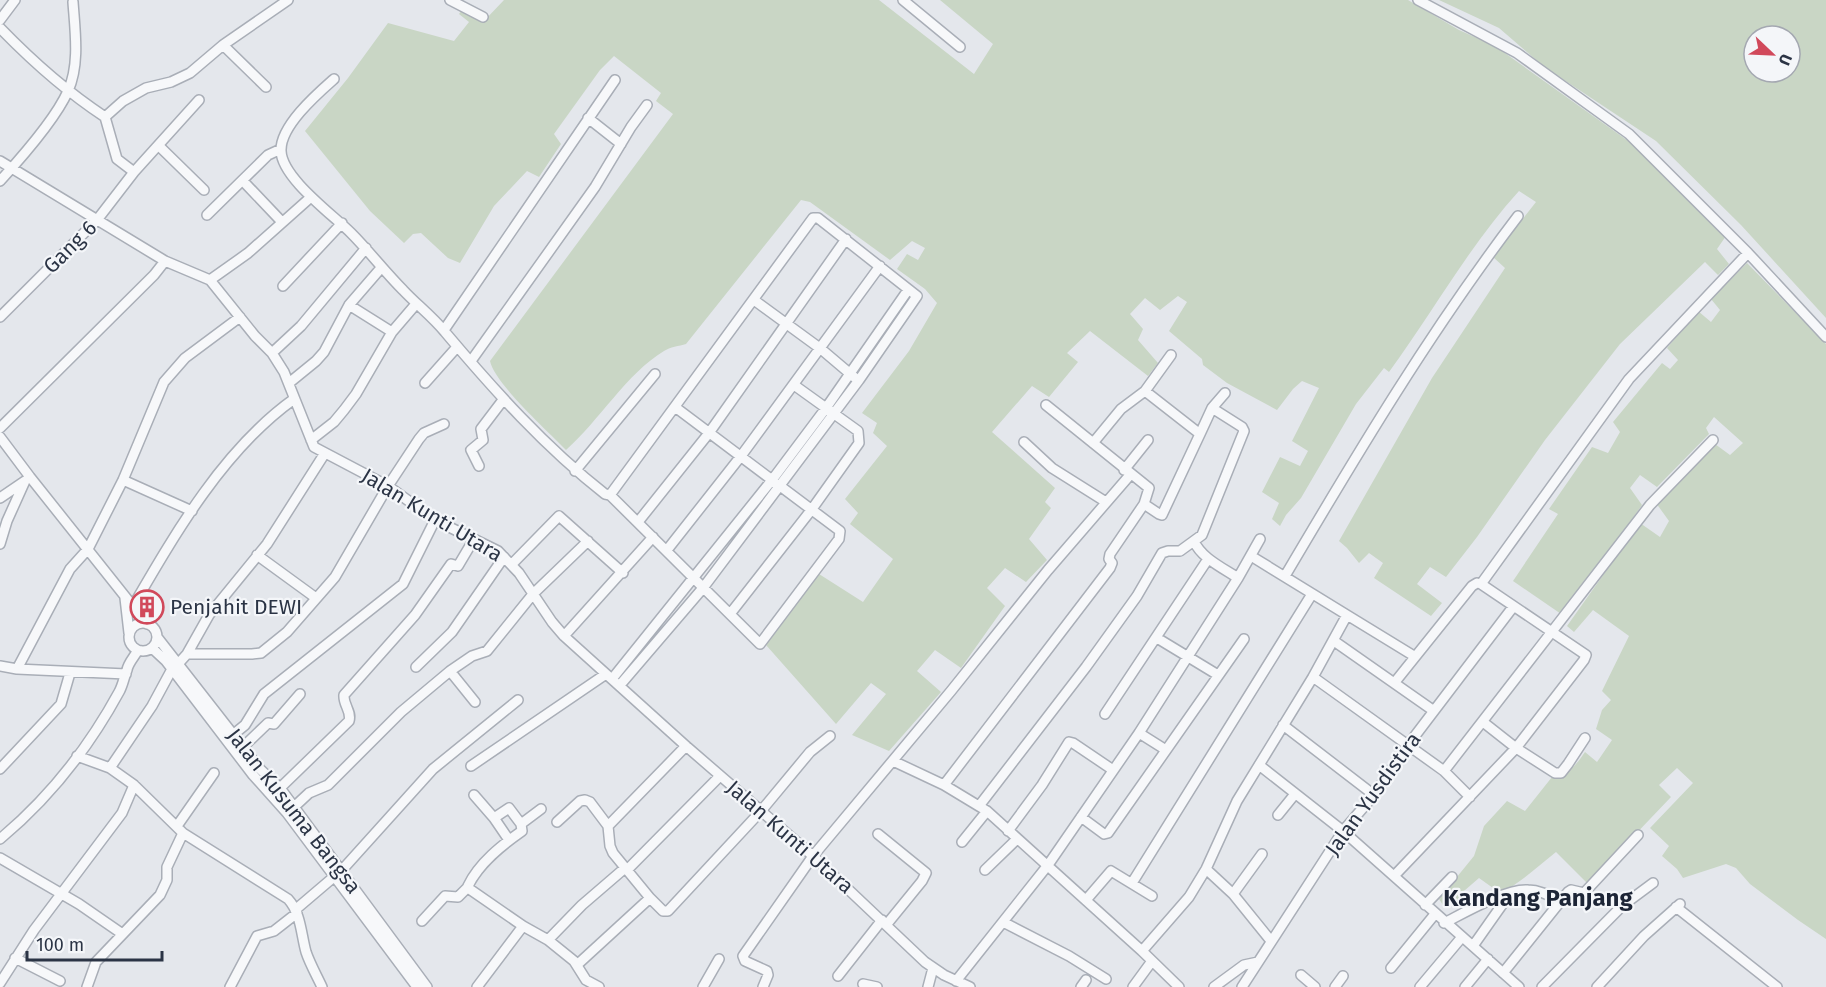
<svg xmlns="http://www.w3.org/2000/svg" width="1826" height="987" viewBox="0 0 1826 987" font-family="'Fira Sans',sans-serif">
<rect width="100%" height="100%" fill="#e4e7ec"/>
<!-- green -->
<path fill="#c9d6c5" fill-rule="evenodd" d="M504,0H879L974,74L993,44L940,0H1408L1459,30L1495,46L1631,143L1726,236L1717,249L1729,264L1718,275L1705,262L1620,344L1545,440L1477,537L1446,577L1430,567L1417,584L1442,603L1431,616L1374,578L1383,563L1369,553L1359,563L1347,548L1339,541L1432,378L1505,268L1493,257L1536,202L1519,191C1469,246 1433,312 1389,372L1384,368L1356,404L1301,498L1286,515L1280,526L1272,519L1279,503L1262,492L1280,457L1300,466L1308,451L1292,441L1319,388L1302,381L1293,389L1277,410L1227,383L1203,365L1202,359L1169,331L1187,302L1178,296L1160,310L1145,298L1130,314L1143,329L1138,340L1158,363L1148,376L1090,331L1067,353L1078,362L1049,397L1032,386L992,432L1055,488L1045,502L1051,508L1029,539L1047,560L1026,582L1005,568L987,588L1005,606L961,668L935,650L917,671L941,692L889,751L852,735L886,694L871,683L836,724L766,645L819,574L863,602L893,559L850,524L858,513L845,499L887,446L873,433L877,423L862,413L909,351L937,303L925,289L897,269L907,254L918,260L925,248L912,241L890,260L810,202L801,200L686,344C679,346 670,347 664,351C627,373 599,421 566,450C548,431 495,384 490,361L673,114L656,101L661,93L614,56L600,70L554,134L561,144L539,177L527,171L494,206L460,263L448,258L421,233L413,234L404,243L370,211L305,131L348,78L388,23L454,41L469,22L459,14L462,10L484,21Z
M1439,0H1826V318L1741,225L1656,141L1543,66L1499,28ZM1754,36H1790V72H1754Z
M1747,263L1826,344V939L1798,920L1750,884L1736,868L1726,864L1683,878L1677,869L1662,856L1669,846L1650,828L1693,783L1677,768L1659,785L1671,797L1588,884L1556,852C1538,866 1521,883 1500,893L1479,878L1464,891L1467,900L1445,908L1439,899L1474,856L1484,826L1507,801L1525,811L1552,777C1567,776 1577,764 1585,752L1597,762L1612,740L1596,729L1602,710L1611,700L1602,691L1629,636L1593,610L1574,632L1567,626L1640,523L1660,537L1669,521L1656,503L1715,444L1730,455L1743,443L1714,417L1706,428L1709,434L1657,487L1640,475L1630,488L1642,505L1564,616L1513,581L1558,514L1549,509L1592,447L1608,453L1620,432L1613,422L1662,363L1670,369L1678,360L1667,348L1698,311L1711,322L1720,310L1711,299Z"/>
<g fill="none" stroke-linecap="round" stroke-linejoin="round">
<!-- minor casing -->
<g stroke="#a9aeb7" stroke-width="12">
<path id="minor" d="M450,0L483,17
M903,0L960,47
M1418,0L1517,53L1629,134L1748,253L1826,337
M0,20L15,0
M0,28C32,61 67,92 105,117L123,101L146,88L171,82L190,73L223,45L288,0
M223,45L266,87
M334,79C317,94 280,126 281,151C282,178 332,214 351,233C369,251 385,272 403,290C416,304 433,317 445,332C494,390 545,447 605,494L610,495L760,644L839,539L840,531L675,407
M105,117L117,159L134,172
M588,118L621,144
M159,146L204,190
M0,161L165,261L210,280L255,336L272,353L284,372L314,447L388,486L435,520L498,551L519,573L552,622L564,636L686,746L813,856L925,962L944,975L970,987
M0,181C22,157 55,120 68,91C80,64 75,31 73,2
M243,181L282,222
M207,215L268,155L281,149
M210,280L248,253L311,197
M283,286L342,223
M754,300L821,349L854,377
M349,305L392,332
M0,317L97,220L134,172L199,100
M444,330L615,80
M272,353L301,326L366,248
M471,361L595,187L631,127L647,105
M289,383L316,361L324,352L349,305L381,268
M425,383L457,347
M0,428L154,275L165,261
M1200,434L1212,408
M0,437L30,477L147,624
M311,440L334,422L344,410L356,394L392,332L416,304
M1024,442L1052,468L1106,502
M1093,443L1121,409L1145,391L1171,355
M479,466L471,450L483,440L481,429L503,400
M1124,470L1148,440
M575,471L655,374
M123,480L192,511
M610,495L813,218H818L917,296L859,380L703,588L620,685
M0,498L25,481
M1144,504L1159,514L1162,515L1200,434L1145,391
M638,522L709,433L846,239
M1194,541C1201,558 1223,568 1238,578
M0,544L7,521L25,481
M667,550L741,456L880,266
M257,555L316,598
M1251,556L1347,615
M512,564L559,516L623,573
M1285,576C1357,454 1431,330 1518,216
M1481,584L1629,379L1748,253
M125,598L129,633
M133,606C176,532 224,449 294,399
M730,614L812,509L859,443L858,431L794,385
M129 637a14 14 0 1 1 28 0a14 14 0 1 1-28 0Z
M564,636L653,537
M157,637L260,769L280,788L427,987
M1157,638L1218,675
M1334,641L1434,711
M152,648L166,661L253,775L287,813L417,987
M187,654L209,615L267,544L325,453
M1414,656L1347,615L1313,677L1444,771L1650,505L1713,440
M178,664L187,654H252L261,653L287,632L335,577L388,486L419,439L424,433L444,424
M0,666L17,669L126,674
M416,667L452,632L504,557
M17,669L70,569L88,549L123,480L164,382L185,358L240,317
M450,671L475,702
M612,679L772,480L826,408L908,290
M1105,714L1208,559
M1483,722L1516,748L1555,773H1561L1568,764L1585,738
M1283,725L1374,795
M1139,733L1166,750
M234,734L245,725L264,694L403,584L435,520
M243,747L268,723L274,724L300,694
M77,756L110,768L134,785L183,833L288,899C301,913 301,934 306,952C310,964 317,976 322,987
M893,761L944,785L987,811L1142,951L1189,897L1206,869L1237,801L1313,677
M1259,765L1343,831L1519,987
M471,766L606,674
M110,768L152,706L172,669
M0,769L61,704L70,673
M1444,771L1470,797
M944,785L1110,568L1112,563L1109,559L1110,554L1144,504L1149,488L1046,405
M280,788L349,721C352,711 343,705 344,695L415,615L451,564L458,566L474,539
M474,795L494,818
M979,806L1086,667L1137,596L1162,553L1168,551H1180L1202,535L1244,431L1242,427L1212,408L1225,393
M294,807L309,793L328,785L401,712L450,671L472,656L487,651L533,594L588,541
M1278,815L1295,794
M1081,817L1104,834L1108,833L1244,639
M557,822L580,801L585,800L590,802L608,826L610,846L613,853L650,898L578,964
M177,826L214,773
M608,826L686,746
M1008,831L1042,785L1069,742L1073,743L1113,770
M878,834L926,873L922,881L887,924
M0,839C48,799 89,747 119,692C123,685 124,677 127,670C128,663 135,656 138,650
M509,840L494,818L509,808L521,824
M962,842L987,811
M0,858L79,904L121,933
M1206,869L1233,894L1271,941
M627,870L720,776
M985,870L1016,840
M1394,876L1516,748L1584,660L1586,655L1481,584L1477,583L1472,586L1395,682
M1132,883L1312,594
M1233,894L1262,854
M650,898L663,911H668L761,811L810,752L830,736
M1086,900L1111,871L1152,896
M1425,905L1452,877
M1676,907L1777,987
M295,910L342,870L433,769L518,700
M422,921L445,896L458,897L468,887
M1003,922L1069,956L1106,979
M1444,923C1464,913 1507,888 1528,890C1540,890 1550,896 1560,901
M523,926L468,888V886C479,863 502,845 522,831L521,824L541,809
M548,940L582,905L625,868
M1473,946L1504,902
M1142,951L1179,987
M15,958L60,981
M1391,968L1435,914
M1503,973L1568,892L1571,890L1584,893L1638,835
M1301,975L1315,987
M838,976L882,920
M956,981L1048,865L1139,733L1238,578L1260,539
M0,983L34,930L122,813L134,785
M863,984L877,987
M87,987L96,962L160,895L167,880V867L183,833
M230,987L257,936L274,931L297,913
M477,987L523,926L548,940L574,961L586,980L599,987
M703,987L719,959
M763,987L768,975L767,971L745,961L743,956L813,856L951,691L1048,570L1130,475
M928,987L933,968
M1081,987L1086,980
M1133,987L1152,961
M1214,987L1244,965L1258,962
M1242,987L1343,831L1374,795L1408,745L1513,607
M1335,987L1343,976
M1420,987L1462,937
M1465,987L1488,959
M1542,987L1622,906L1653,883
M1597,987L1644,936L1680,904"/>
</g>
<!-- minor -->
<use href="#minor" stroke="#f7f8fa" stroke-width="9"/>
</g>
<!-- icons -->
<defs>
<g id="building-ring" transform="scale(1.725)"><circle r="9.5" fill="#f4f6f9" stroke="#d1495b" stroke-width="1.5"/><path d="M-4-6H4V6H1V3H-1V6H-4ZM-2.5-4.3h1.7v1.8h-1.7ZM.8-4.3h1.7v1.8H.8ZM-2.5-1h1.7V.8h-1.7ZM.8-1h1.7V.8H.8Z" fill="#d1495b"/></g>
</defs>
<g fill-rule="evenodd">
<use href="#building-ring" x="147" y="607"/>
</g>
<g text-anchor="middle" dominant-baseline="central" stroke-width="4.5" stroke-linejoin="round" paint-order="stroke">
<!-- street labels -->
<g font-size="21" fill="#2b3445" stroke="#f4f6f9">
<text transform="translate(70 247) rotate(-45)">Gang 6</text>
<text transform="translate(432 515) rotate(31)">Jalan Kunti Utara</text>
<text transform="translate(1373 794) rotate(-54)">Jalan Yusdistira</text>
<text transform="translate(294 811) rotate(52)">Jalan Kusuma Bangsa</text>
<text transform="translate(790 837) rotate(41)">Jalan Kunti Utara</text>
</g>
<!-- poi labels -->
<g font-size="21" fill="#2b3445" stroke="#f4f6f9" text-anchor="start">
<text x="170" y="607">Penjahit DEWI</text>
</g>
<!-- quarter labels -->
<g font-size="24" font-weight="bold" fill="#1d2536" stroke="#f4f6f9">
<text x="1538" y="898">Kandang Panjang</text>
</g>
</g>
<!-- north arrow -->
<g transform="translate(1772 54) rotate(113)"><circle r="28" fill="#f4f6f9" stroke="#a4a8b1" stroke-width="1.5"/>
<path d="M0-4.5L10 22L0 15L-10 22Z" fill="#d1495b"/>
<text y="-9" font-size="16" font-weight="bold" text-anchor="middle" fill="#2b3445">U</text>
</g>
<!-- scale -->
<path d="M27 951v9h135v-9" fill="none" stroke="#2b3445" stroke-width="3"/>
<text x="36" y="951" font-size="18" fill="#2b3445" stroke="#f4f6f9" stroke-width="4.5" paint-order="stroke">100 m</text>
</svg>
